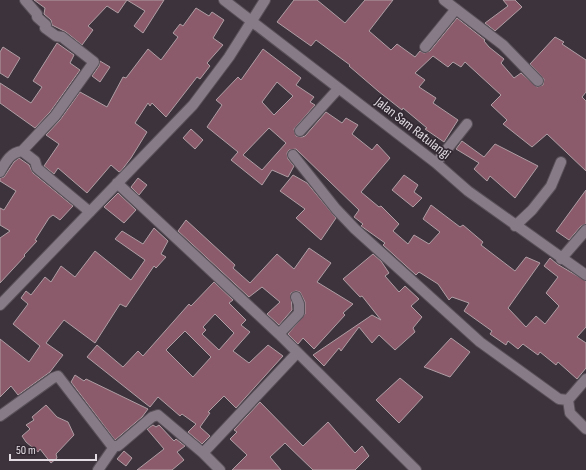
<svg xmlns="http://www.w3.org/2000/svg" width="586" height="470" viewBox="0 0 586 470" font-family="'Sofia Sans Condensed',sans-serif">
<rect width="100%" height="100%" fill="#3d333d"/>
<!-- building -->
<path fill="#8b5b6c" stroke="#af9ea3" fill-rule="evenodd" d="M34,0H127L118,13L107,6L88,26L93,30L82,45L66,32L52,25L51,20L44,14L45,8Z
M127,0H164L143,33L134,26L145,11Z
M294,0H317L345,23L365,0H393L369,31L391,50L397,44L415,57L420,51L424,53L430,51L457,18L485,40L484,41L489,47L504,59L501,63L514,78L521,73L537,87L543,85L544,79L530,64L555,37L564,42L562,44L586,60V92L582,97L586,101V171L547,134L532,147L503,124L507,120L491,105L501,95L465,62L461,67L453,62L448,67L433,56L415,73L425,80L419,87L436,98L433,103L458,120L444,142L425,129L427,128L403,108L402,110L378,91L349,66L350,65L316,40L311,46L277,22Z
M503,0H515L522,7L495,31L485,23L508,6Z
M196,8L209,16L212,12L224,20L213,38L223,45L207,63L210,66L200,79L197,77L166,117L152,103L150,106L148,103L135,123L147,132L131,158L121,171L119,172L111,165L87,193L58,168L54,174L44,166L59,144L46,135L60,120L80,92L107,107L123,77L126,78L148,49L161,60L178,37L173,33L180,24L183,26Z
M57,43L74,55L70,63L80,70L50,112L35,128L0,103V83L31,103L42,87L33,81Z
M3,47L20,58L8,78L0,73V52Z
M263,49L301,78L296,85L314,97L310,102L315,105L294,129L296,136L302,137L305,136L326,112L342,123L346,118L358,125L352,134L372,150L377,144L390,158L361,192L379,207L381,206L399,224L393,231L408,244L414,235L429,244L440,232L423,219L431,205L460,227L463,225L483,242L481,245L515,271L526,257L540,263L508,308L526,327L536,316L545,324L559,306L546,293L558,277L544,266L550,258L557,264L586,281V327L577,337L586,343V368L577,379L558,362L556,365L540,352L538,355L523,344L518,349L508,341L506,345L490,334L492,331L464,311L469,303L452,297L449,300L438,284L419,272L416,275L383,245L385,243L361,226L363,224L354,217L359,210L296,149L289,150L287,153L288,159L294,166L288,177L272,170L262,185L231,160L238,152L207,127L222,105L216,100L238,77L241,80ZM277,82L293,96L274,115L262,102ZM269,128L286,143L262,170L243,155Z
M100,61L110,67L100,82L92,76L99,66Z
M191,129L203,140L195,149L183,138Z
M462,141L484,157L495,144L538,166L515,198L490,176L487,181L474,169L479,163L456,149Z
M19,158L29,165L33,173L73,206L60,220L53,215L49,218L35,240L37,241L24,255L25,256L0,283V238L10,231L0,225V208L4,210L16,191L0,181V178L4,177L14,162Z
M293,175L307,183L336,218L321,240L296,218L305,209L280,191Z
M404,175L418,185L414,192L422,198L413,207L392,190Z
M138,178L147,185L139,195L131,187Z
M586,190V224L581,226L569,240L556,231Z
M118,193L136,210L124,223L104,207Z
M186,220L235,265L233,268L250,283L277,254L294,269L309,248L331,263L317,282L353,304L343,313L345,315L314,349L303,338L298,344L288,334L305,314V302L300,292L296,291L291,293L292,310L279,325L267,314L280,302L262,287L249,297L178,231Z
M154,228L168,241L161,254L166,257L156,268L154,266L126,307L120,304L95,343L64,320L46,343L63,355L50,372L18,395L11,386L0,397V339L29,362L40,346L13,324L28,304L21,298L26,291L31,295L45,277L51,282L61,266L75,277L95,251L131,280L145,260L115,239L122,231L143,244Z
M373,254L381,261L389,273L385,276L399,292L405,286L419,299L411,306L422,317L413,328L415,332L395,350L379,335L372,343L359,327L341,351L339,348L324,366L313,355L372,315L381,320L362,296L360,297L343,279Z
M214,282L233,300L229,303L246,320L241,325L250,332L233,351L249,363L268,345L283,356L236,408L224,396L208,412L210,413L200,427L210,436L202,444L188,432L196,424L182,414L180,416L158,397L150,407L87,357L97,345L123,367L138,351L143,356L189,304L191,306ZM215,314L234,333L219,350L202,334L206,330L203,327ZM185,331L211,357L193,377L166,350Z
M451,338L470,352L450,377L424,367Z
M75,375L84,381L86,379L148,409L142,417L115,440L71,382Z
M400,378L423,397L399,423L376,400Z
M260,402L303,446L328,422L355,453L362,446L369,456L355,470H313L285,443L270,457L281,470H232L247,455L230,439L237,432L234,430Z
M46,405L57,417L68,422L74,435L56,454L57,458L51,463L40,449L38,452L26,442L22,436L30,429L26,425L34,420L32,417Z
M153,425L156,427L159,425L174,441L176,439L185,446L177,452L184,460L172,470H137L164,449L147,429Z
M124,451L132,458L126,466L117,459Z"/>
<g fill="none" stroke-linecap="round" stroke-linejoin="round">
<!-- street casing -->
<g stroke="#595159" stroke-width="12">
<path id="street" d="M224,0L436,163L468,191L586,275
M444,0L503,45L538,81
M425,47L456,9
M300,131L338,89
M22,151L55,116L94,62L62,37L56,36L45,28L46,25L37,17V14L25,0
M293,155L336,209L355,229L480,342L559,399L568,400
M436,163L467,124
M0,172C6,161 10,153 22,151L35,161L37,168L90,212
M117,183L279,334L416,470
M515,226L532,210L551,186L561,162
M561,259L586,230
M0,305L193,105L229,57L265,0
M279,334L299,313V304L296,297
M586,379L568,400L570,413L586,429
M0,416L53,378L58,376L112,446H118L152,417L158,415L203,453
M98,470L114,447
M220,470L203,453L297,353"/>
</g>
<!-- street -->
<use href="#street" stroke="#877b87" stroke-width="10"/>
</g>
<g text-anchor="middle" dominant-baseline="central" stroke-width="3.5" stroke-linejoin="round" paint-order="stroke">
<!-- street labels -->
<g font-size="14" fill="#e3dde3" stroke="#322933">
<text transform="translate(413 128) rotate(38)">Jalan Sam Ratulangi</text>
</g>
</g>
<!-- scale -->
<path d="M10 454v6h86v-6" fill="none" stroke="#e3dde3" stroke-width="2"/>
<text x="16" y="454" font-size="12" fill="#e3dde3" stroke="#322933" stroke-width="3" paint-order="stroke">50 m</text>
</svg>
